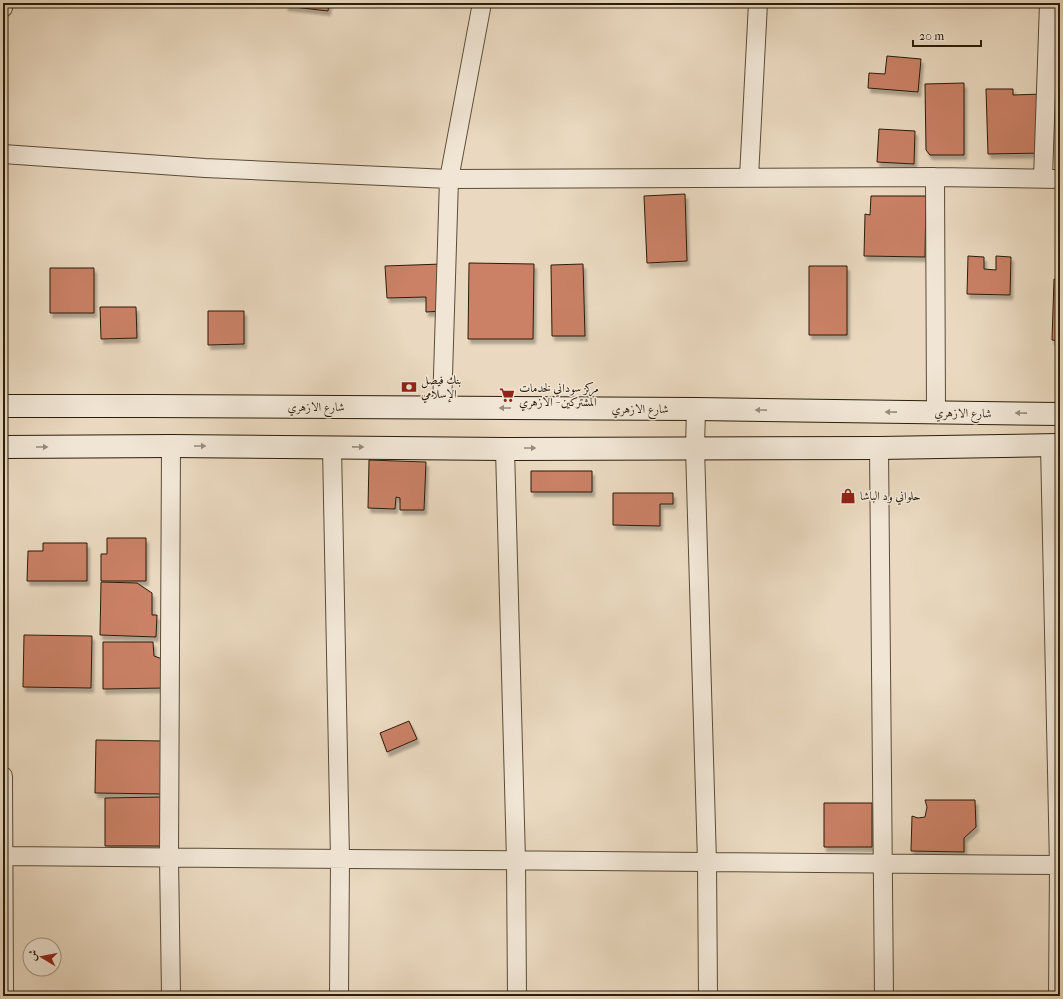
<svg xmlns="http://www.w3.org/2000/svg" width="1063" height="999" viewBox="0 0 1063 999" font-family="'IM FELL French Canon',Amiri,serif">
<defs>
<filter id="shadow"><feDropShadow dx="2.5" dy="4.5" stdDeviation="1" flood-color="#0004"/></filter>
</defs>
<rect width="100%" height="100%" fill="#ead9c0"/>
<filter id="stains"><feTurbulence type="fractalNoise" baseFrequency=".005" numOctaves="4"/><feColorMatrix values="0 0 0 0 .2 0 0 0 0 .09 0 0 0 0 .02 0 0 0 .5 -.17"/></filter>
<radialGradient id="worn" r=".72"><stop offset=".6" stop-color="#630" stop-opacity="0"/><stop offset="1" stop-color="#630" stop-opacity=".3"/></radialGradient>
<!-- building -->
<path fill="#ca8166" stroke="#2a1d09" filter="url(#shadow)" d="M286,3H329L328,11L285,6Z
M887,56L921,59L918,92L868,88L869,73L885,74Z
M964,83V155H930L926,150L925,84Z
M986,89H1013V95L1043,94L1044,153L988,154Z
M879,129L915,131L914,164L877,162Z
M685,194L687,261L647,263L644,196Z
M871,196H926L925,257L864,256L865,214L870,215Z
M968,256L984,257V269L996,270V256L1011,257L1010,295L967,294Z
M469,263L534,264L533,339H468Z
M442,264L443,311L426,312V297L387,298L385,266Z
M583,264L585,336H552L551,265Z
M809,266H847V335H809Z
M50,268H94V313H50Z
M1054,279H1060V341L1052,340Z
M100,307H136L137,338L101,339Z
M208,311H244V344L208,345Z
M369,460L426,462L424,510H400V498L396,497L395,509L368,508Z
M531,471H592V492H531Z
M613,493H673V504H660V526L613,525Z
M107,538H146V581H101V554H107Z
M43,543H87V581H27L28,551H43Z
M101,582L137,583L152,593V615H157L156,637L100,635Z
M24,635L92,636L91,688L23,687Z
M103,642H153L154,656L165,660L166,688L103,689Z
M409,721L417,739L387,752L380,733Z
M96,740L164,741L163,794L95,793Z
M164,797V846H105V798Z
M925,800H975L976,827L964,838V852L911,851L912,816L918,818L925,817L927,807Z
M824,803H872V847H824Z"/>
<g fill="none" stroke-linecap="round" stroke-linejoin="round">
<!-- street casing -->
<g stroke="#5a4c37" stroke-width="20">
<path id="street" d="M3,8L4,3
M3,154L205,168L449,179L935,177L1060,179
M749,177L758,3
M935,177L936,412
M1043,178L1049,3
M442,408L449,179L482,3
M696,409L695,448L707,862L708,996
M1050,445L1059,865L1058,996
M332,447L340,859L339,996
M879,448L884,996
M505,449L516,860L517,996
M3,776L4,996
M3,856L1060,865
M171,996L169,857L171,446"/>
</g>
<!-- secondary casing -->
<g stroke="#2a1d09" stroke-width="24">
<path id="secondary" d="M3,406H149L696,409L1060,414
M3,447L171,446L505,449L879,448L1060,445"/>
</g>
<!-- street -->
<use href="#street" stroke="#f1e6d6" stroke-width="18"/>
<!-- secondary -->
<use href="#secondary" stroke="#f1e6d6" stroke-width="22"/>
</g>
<!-- one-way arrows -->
<defs><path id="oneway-solid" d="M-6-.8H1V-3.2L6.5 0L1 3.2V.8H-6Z"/></defs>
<g fill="#978c7a">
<use href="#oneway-solid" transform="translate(505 408) rotate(-180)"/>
<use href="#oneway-solid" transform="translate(761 410) rotate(-179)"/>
<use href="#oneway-solid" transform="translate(891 412) rotate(-179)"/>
<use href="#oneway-solid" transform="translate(1021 413) rotate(-179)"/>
<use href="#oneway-solid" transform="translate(200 446)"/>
<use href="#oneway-solid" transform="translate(42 447)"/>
<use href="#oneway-solid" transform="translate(358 447) rotate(1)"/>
<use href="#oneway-solid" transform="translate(530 448)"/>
</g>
<!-- icons -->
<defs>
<g id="bank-bare" transform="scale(1.2)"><path d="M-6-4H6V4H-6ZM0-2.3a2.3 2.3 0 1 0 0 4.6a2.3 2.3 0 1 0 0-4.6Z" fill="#8f2418" stroke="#f1e6d6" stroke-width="2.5" paint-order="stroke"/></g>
<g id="supermarket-bare" transform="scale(1.2)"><path d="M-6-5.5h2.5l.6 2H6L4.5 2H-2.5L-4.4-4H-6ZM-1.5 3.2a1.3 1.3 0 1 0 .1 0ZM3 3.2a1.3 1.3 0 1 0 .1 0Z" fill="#8f2418" stroke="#f1e6d6" stroke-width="2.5" paint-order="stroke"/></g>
<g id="shop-bare" transform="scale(1.2)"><path d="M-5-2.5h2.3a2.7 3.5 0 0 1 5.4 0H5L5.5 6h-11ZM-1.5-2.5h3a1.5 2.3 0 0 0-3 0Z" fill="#8f2418" stroke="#f1e6d6" stroke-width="2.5" paint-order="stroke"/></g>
</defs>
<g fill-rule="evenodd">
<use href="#bank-bare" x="409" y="387"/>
<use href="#supermarket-bare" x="507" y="395"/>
<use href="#shop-bare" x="848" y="496"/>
</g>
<g text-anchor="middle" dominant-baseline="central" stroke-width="3" stroke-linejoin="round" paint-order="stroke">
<!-- poi labels -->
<g font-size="12" fill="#2a1d09" stroke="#f1e6d6" text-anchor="start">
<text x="421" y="380">بنك فيصل<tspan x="421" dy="14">الإسلامي</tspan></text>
<text x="519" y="388">مركز سوداني لخدمات<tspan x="519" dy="14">المشتركين - الازهري</tspan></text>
<text x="860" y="496">حلواني ود الباشا</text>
</g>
<!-- street labels -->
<g font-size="12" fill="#2a1d09" stroke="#f1e6d6">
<text x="316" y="407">شارع الازهري</text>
<text x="640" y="409">شارع الازهري</text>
<text transform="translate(963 413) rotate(1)">شارع الازهري</text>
</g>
</g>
<!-- margin -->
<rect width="1063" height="999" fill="none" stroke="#ead9c0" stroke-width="16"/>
<rect x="4" y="4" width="1055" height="991" fill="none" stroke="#2a1d09" stroke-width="2"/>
<rect x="8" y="8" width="1047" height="983" fill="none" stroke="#2a1d09"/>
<!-- north arrow -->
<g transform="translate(42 957) rotate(280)"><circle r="19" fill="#f1e6d6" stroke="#a19684"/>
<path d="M0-3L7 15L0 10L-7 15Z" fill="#8f2418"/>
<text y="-6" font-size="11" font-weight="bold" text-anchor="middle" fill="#2a1d09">ش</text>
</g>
<!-- scale -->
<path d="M913 40v6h68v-6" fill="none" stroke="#2a1d09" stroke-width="2"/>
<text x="919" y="40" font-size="12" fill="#2a1d09" stroke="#f1e6d6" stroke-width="3" paint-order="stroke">20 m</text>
<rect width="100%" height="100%" filter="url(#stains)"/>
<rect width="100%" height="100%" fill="url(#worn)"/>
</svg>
